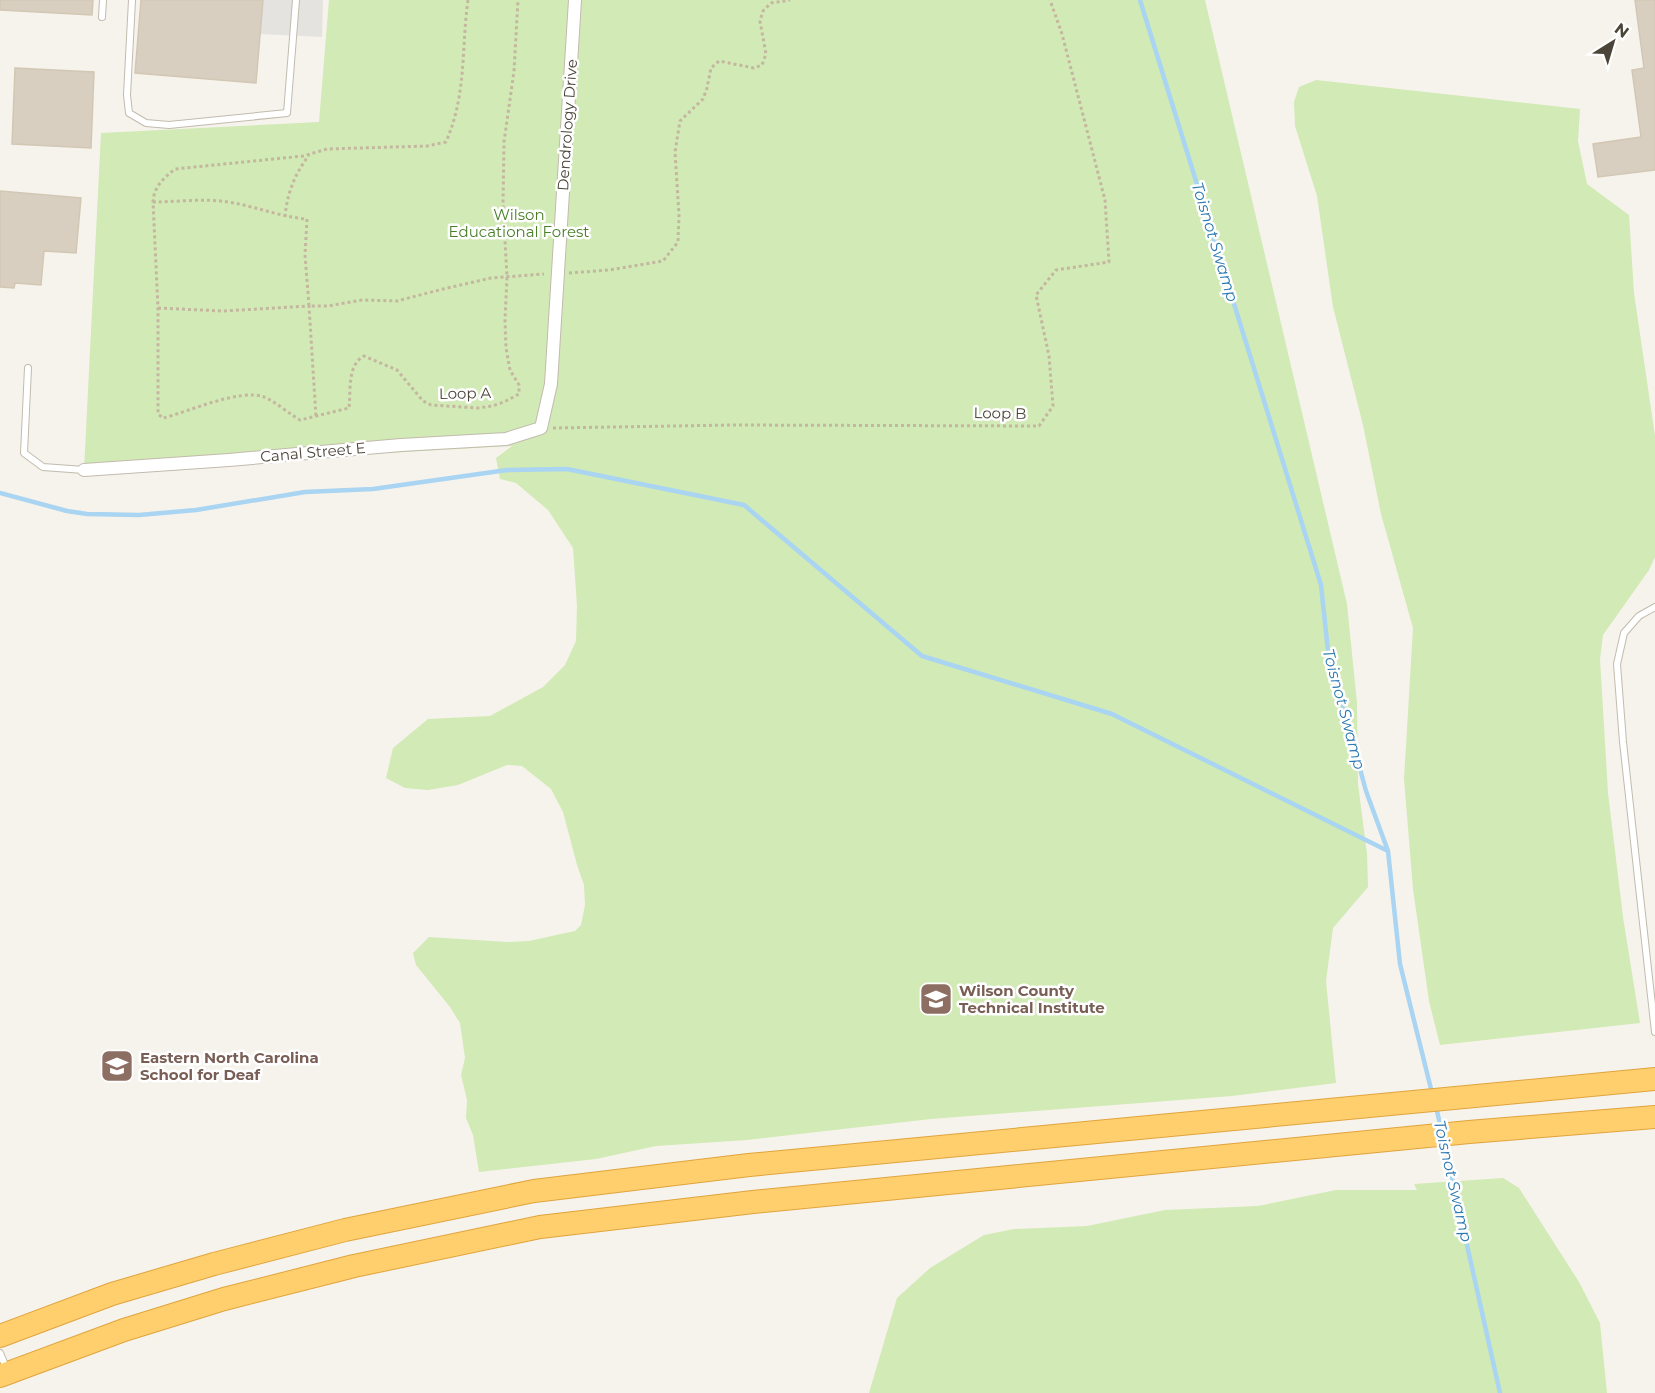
<svg xmlns="http://www.w3.org/2000/svg" width="1655" height="1393" viewBox="0 0 1655 1393" font-family="Montserrat,sans-serif">
<rect width="100%" height="100%" fill="#f6f3ec"/>
<!-- green -->
<path fill="#d2eab5" d="M329,0H1205L1347,604L1357,703L1358,784L1367,854L1368,887L1333,928L1326,981L1336,1083L1232,1096L931,1119L747,1140L656,1146L596,1159L479,1172L473,1135L466,1118L467,1100L461,1075L465,1058L460,1023L450,1007L416,965L413,953L429,937L507,942L529,941L575,931L581,925L585,905L584,885L577,865L563,812L551,789L522,766L507,765L458,785L428,790L405,788L386,778L393,748L428,719L490,716L543,687L565,665L576,641L577,606L573,548L548,510L516,483L500,479L496,458L512,446L84,470L101,133L319,122Z
M1316,80L1580,109L1578,141L1587,184L1629,215L1634,293L1655,436V557L1649,570L1603,635L1600,659L1608,793L1623,917L1640,1023L1440,1045L1429,1001L1413,889L1404,779L1413,628L1381,514L1363,425L1333,307L1317,196L1295,126L1294,102L1299,87Z
M1503,1178L1519,1188L1579,1282L1600,1323L1607,1393H869L897,1298L930,1268L984,1235L1014,1229L1087,1226L1165,1210L1258,1206L1336,1190H1417L1414,1184Z"/>
<!-- parking -->
<path fill="#e5e3e0" d="M263,0H323L322,37L260,34Z"/>
<g fill="none" stroke-linecap="round" stroke-linejoin="round">
<!-- stream -->
<path stroke="#a9d4f2" stroke-width="4.5" d="M1140,0L1321,585L1328,651L1366,791L1388,851L1400,964L1432,1093
M0,493L67,511L87,514L139,515L196,510L305,492L373,489L507,470L567,469L744,505L922,656L1112,714L1388,851
M1436,1107L1441,1128
M1444,1142L1500,1393"/>
</g>
<!-- building -->
<path fill="#d8cfc1" stroke="#d3c7b4" stroke-width="1.5" d="M0,0H93L92,15L0,10Z
M141,0H263L256,83L135,73Z
M1635,0H1655V170L1598,177L1593,144L1641,137L1632,70L1644,68Z
M15,68L94,72L91,148L12,144Z
M0,191L81,198L76,253L44,251L41,285L15,283L14,288L0,287Z"/>
<g fill="none" stroke-linecap="round" stroke-linejoin="round">
<!-- lane casing -->
<g stroke="#c2bbae" stroke-width="8">
<path id="lane" d="M132,0L127,95L129,113L146,123L169,125L287,113L296,0
M102,17L103,0
M28,368L24,453L43,467L84,470
M1655,607L1639,616L1624,633L1617,664L1623,742L1655,1032
M0,1353L7,1370"/>
</g>
<!-- street casing -->
<g stroke="#c2bbae" stroke-width="14">
<path id="street" d="M84,470L229,460L401,445L506,439L541,428L551,384L575,0"/>
</g>
<!-- highway casing -->
<g stroke="#e0a43c" stroke-width="24">
<path id="highway" d="M0,1336L112,1294L214,1264L345,1230L534,1191L749,1165L1655,1079
M0,1376L124,1330L224,1299L354,1266L540,1227L753,1202L1469,1132L1655,1117"/>
</g>
<!-- path -->
<path stroke="#c4b79f" stroke-width="3" stroke-dasharray="3 3" stroke-linecap="butt" d="M468,0C461,51 467,93 446,142L427,146L327,149L303,156L175,169C164,178 154,186 153,202L158,308V414L163,418C188,412 240,388 264,397C273,400 291,415 300,420L349,408C351,390 347,365 364,356L397,370L423,401L431,405L478,408L492,406L504,402L519,394V385L510,370L506,348L505,320L507,277L503,204L504,142L514,71L518,0
M153,202C177,202 204,198 228,202C255,206 280,217 307,219L305,255L309,306H328L362,300L397,301L443,289L491,278L544,274
M285,217C287,193 295,174 309,155
M569,273L609,270L663,261L678,242L679,215L675,152L680,121L703,99L707,88L711,68L719,61L754,68L762,65L766,54L760,21L763,11L771,3L790,0
M158,308L223,311L309,306L316,417
M553,428L732,425L1039,426L1053,406L1049,356L1036,295L1056,270L1109,262L1105,200L1062,34L1050,0"/>
<!-- lane -->
<use href="#lane" stroke="#fff" stroke-width="6"/>
<!-- street -->
<use href="#street" stroke="#fff" stroke-width="12"/>
<!-- highway -->
<use href="#highway" stroke="#ffcf6e" stroke-width="22"/>
</g>
<!-- icons -->
<defs>
<g id="school-square" transform="scale(1.725)"><rect x="-9" y="-9" width="18" height="18" rx="4" fill="#8d6e63" stroke="#fff"/><path d="M0-5L7-2L0 1L-7-2ZM-4 1L0 2.5L4 1V4Q0 6-4 4Z" fill="#fff"/></g>
</defs>
<g fill-rule="evenodd">
<use href="#school-square" x="936" y="999"/>
<use href="#school-square" x="117" y="1066"/>
</g>
<g text-anchor="middle" dominant-baseline="central" stroke-width="5" stroke-linejoin="round" paint-order="stroke">
<!-- street labels -->
<g font-size="15" fill="#4b4439" stroke="#fff">
<text transform="translate(567 125) rotate(-86)">Dendrology Drive</text>
<text transform="translate(465 393) rotate(-1)">Loop A</text>
<text transform="translate(1000 413) rotate(1)">Loop B</text>
<text transform="translate(313 452) rotate(-5)">Canal Street E</text>
</g>
<!-- park labels -->
<g font-size="15" fill="#4a7f2a" stroke="#fff">
<text x="519" y="214">Wilson<tspan x="519" dy="17">Educational Forest</tspan></text>
</g>
<!-- education labels -->
<g font-size="15" font-weight="bold" fill="#785e54" stroke="#fff" text-anchor="start">
<text x="959" y="990">Wilson County<tspan x="959" dy="17">Technical Institute</tspan></text>
<text x="140" y="1057">Eastern North Carolina<tspan x="140" dy="17">School for Deaf</tspan></text>
</g>
<!-- water labels -->
<g font-size="16" font-style="italic" fill="#2e7ab2" stroke="#fff">
<text transform="translate(1215 242) rotate(73)">Toisnot Swamp</text>
<text transform="translate(1344 709) rotate(75)">Toisnot Swamp</text>
<text transform="translate(1453 1181) rotate(77)">Toisnot Swamp</text>
</g>
</g>
<!-- north arrow -->
<g transform="translate(1613 42) rotate(37)" stroke="#ffffff" stroke-width="4.5" paint-order="stroke">
<path d="M0-4.5L10 22L0 15L-10 22Z" fill="#4b4439"/>
<text y="-9" font-size="16" font-weight="bold" text-anchor="middle" fill="#4b4439">N</text>
</g>
</svg>
